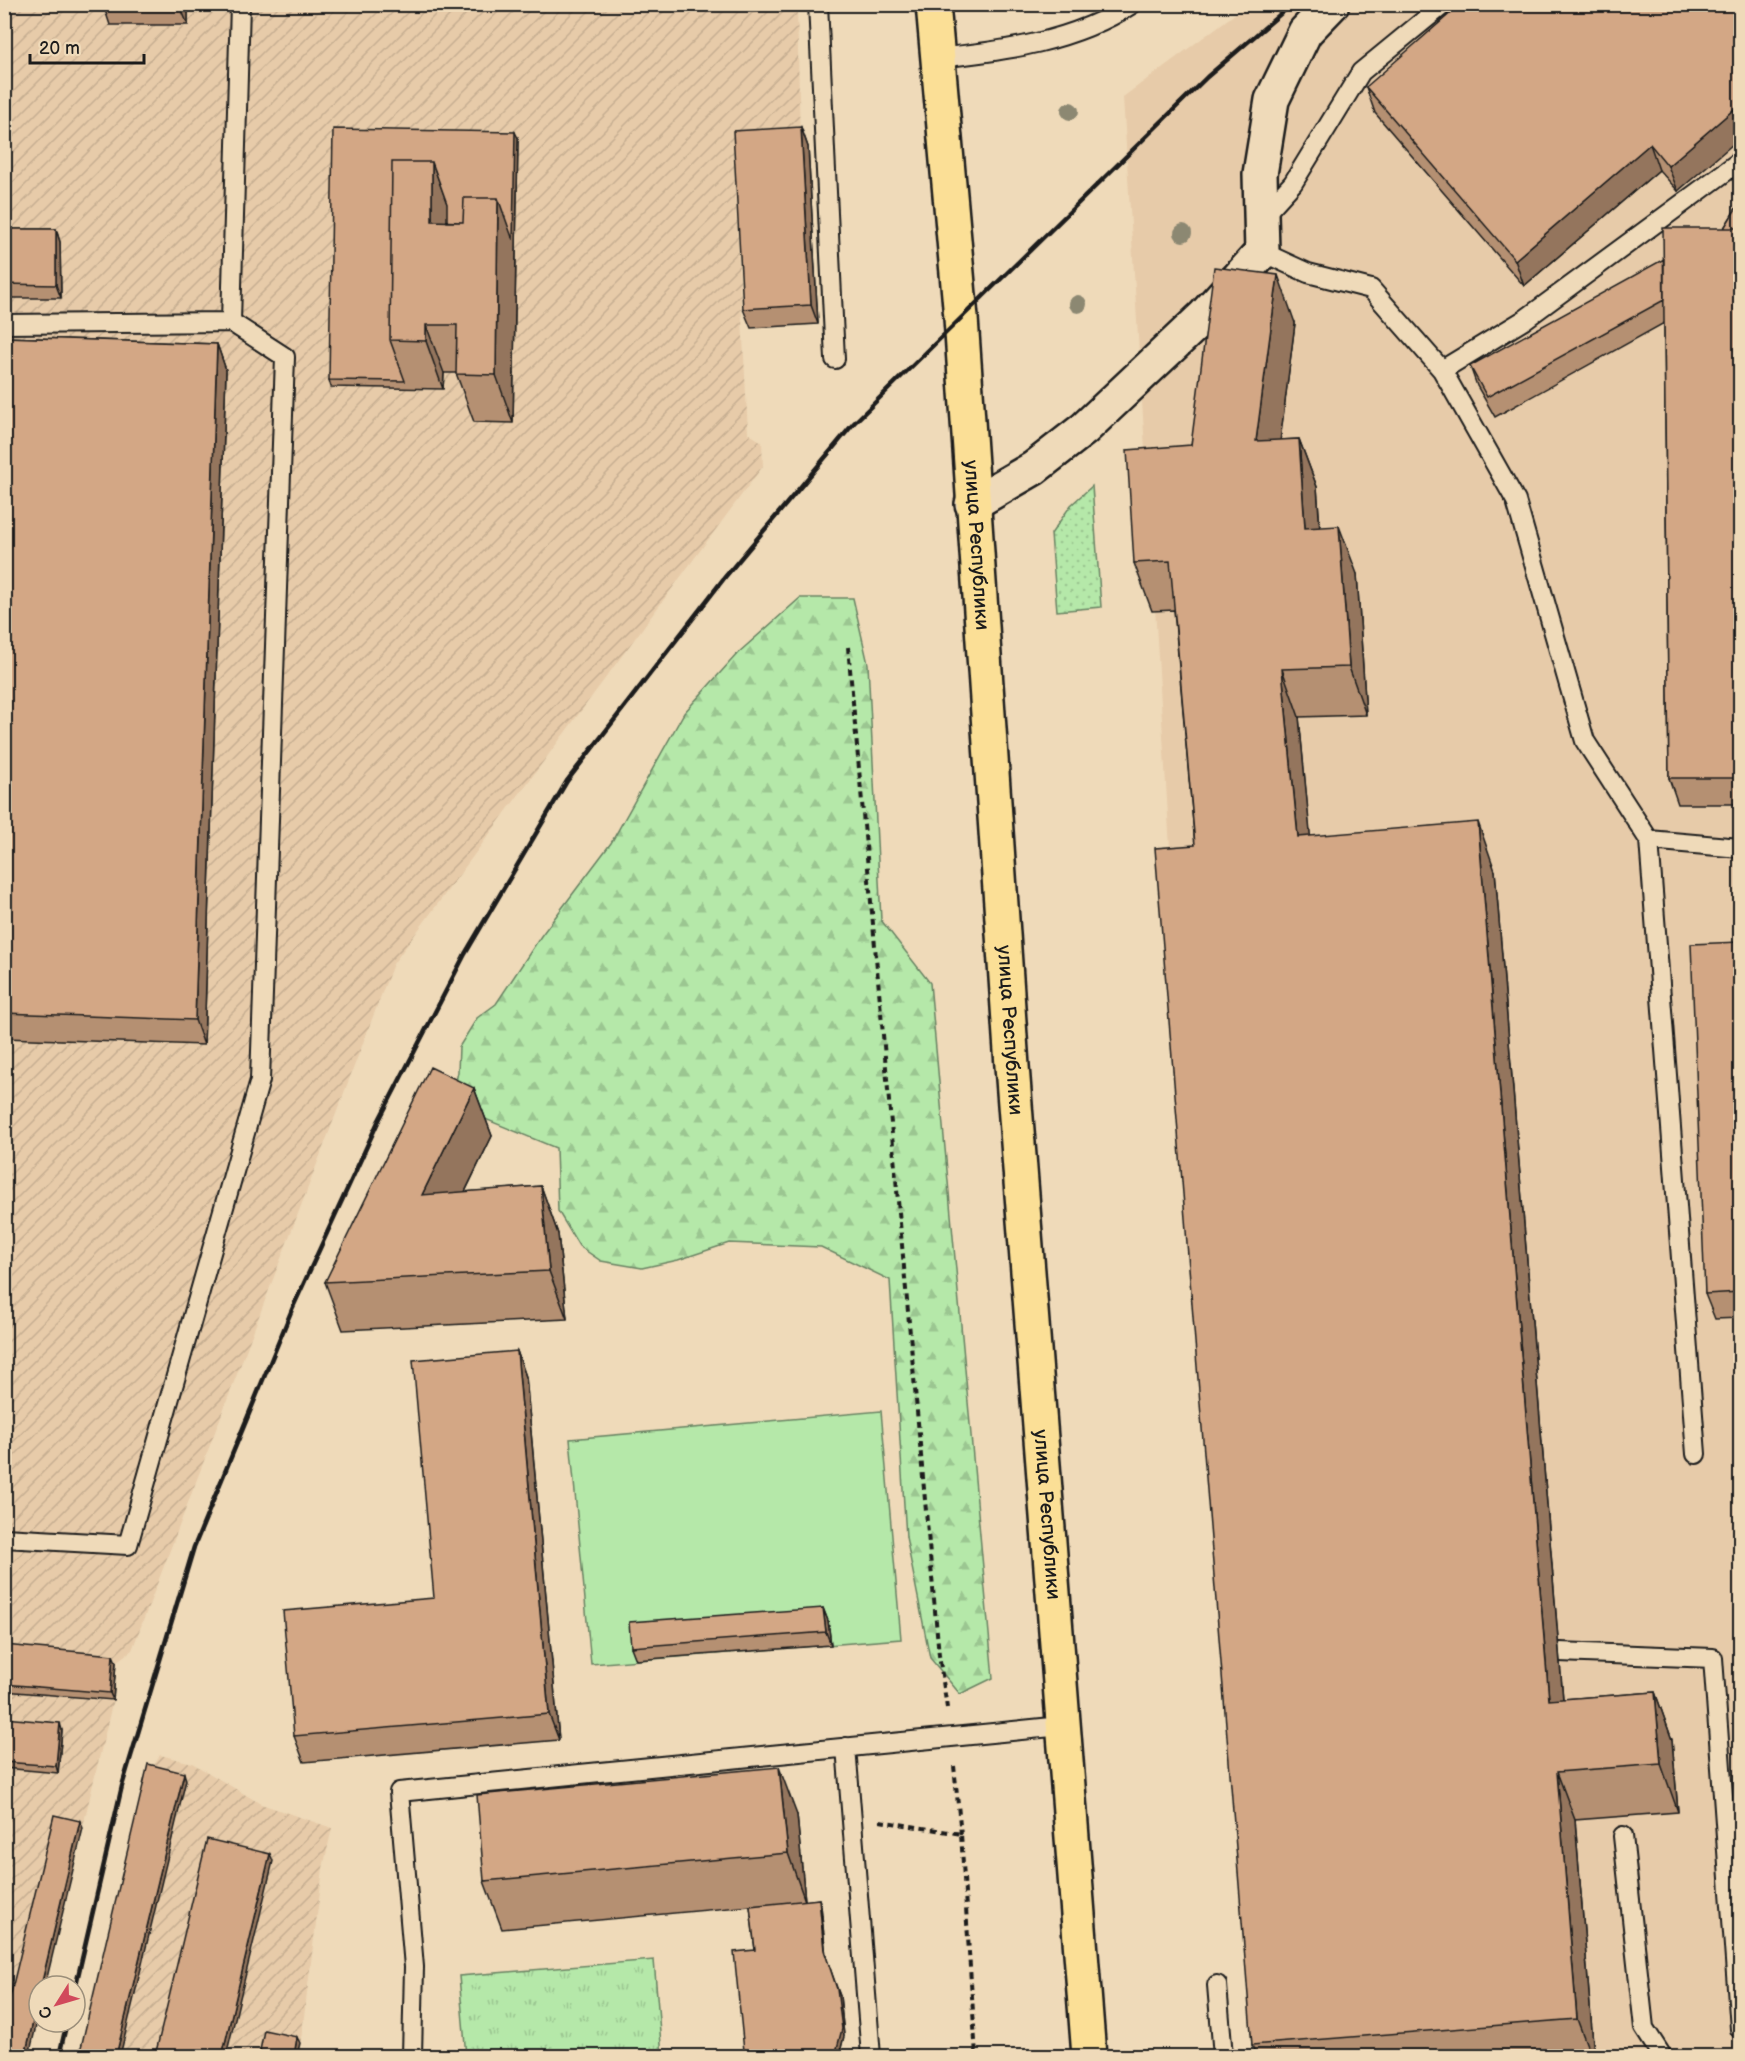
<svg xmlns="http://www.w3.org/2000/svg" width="1745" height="2061" viewBox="0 0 1745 2061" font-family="'Balsamiq Sans',sans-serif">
<defs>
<pattern id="industrial-furrows" width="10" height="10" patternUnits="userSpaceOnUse" patternTransform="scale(1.5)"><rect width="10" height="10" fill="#e7cba9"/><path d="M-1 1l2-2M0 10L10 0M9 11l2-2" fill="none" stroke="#c6ae91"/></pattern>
<pattern id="grass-dots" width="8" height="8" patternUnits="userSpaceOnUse" patternTransform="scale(1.5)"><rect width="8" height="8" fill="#b5e8a9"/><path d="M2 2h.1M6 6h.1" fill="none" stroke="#9bc691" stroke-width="1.8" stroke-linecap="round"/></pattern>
<pattern id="forest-firs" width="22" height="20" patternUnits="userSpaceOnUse" patternTransform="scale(1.5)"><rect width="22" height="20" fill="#b5e8a9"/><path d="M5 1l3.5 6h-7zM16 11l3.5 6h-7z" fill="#9bc691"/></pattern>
<pattern id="park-tufts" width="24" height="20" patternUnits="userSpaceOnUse" patternTransform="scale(1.5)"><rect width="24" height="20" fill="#b5e8a9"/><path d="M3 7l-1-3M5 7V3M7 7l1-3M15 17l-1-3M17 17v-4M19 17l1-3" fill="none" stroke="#9bc691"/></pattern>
</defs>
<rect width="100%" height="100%" fill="#efdab9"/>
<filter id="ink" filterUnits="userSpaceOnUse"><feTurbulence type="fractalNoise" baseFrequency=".0167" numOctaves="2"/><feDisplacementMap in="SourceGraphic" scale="12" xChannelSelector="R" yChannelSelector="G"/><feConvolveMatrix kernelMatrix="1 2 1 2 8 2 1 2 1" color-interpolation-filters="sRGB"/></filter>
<g filter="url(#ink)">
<!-- built -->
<path fill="#e7cba9" d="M1247,5H1740V2056H1266L1173,896L1123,97Z"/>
<!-- industrial -->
<path fill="url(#industrial-furrows)" d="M5,5H797L800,141L733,147L748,433L762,442L763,466L393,964L132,1650L116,1662L113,1700L45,1986H39L5,2056Z
M160,1755L192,1763L261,1804L332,1828L323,1868L299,2056H83L151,1771Z"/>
<!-- grass -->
<path fill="url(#grass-dots)" stroke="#688262" stroke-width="1.5" d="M1092,486L1101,607L1057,611L1051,534L1071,505Z"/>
<!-- forest -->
<path fill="url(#forest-firs)" stroke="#688262" stroke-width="1.5" d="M800,598H853L868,664L881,920L930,983L993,1678L960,1694L930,1658L906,1537L890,1280L821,1247L729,1243L678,1260L642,1268L601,1261L579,1246L558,1211L556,1148L451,1105L458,1072L459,1047L477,1018L496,1004L541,936L611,843L684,713L738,653Z"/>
<!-- park -->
<path fill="url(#park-tufts)" stroke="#688262" stroke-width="1.5" d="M654,1960L662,2056H466L459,1976Z"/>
<!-- pitch -->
<path fill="#b5e8a9" stroke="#688262" stroke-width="1.5" d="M881,1411L901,1639L591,1664L570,1439Z"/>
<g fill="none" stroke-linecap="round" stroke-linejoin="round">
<!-- service casing -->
<g stroke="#1c1c1c" stroke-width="22">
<path id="service" d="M818,4L835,359
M937,58C1004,51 1074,42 1132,4
M1262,217L1293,183L1361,72L1444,4
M1262,252L1308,273L1371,289L1442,370L1516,501L1585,741L1649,840L1740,848
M4,324L231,322L240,4
M1442,370L1524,320L1740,161
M1649,840L1696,1454
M4,1538L128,1545L260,1080L285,357L231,322
M1559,1652L1713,1658L1740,2029
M846,1747L871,2056
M1623,1836L1644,2028L1662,2056
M1217,1985L1223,2056
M412,2056L414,1967L399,1792L1062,1726"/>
</g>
<!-- minor casing -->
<g stroke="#1c1c1c" stroke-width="38">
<path id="minor" d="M972,504L1034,468L1084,429L1204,316L1262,252L1260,174L1272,100L1305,32L1332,4"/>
</g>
<!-- primary casing -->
<g stroke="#1c1c1c" stroke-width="38">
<g id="primary">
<path id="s1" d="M933,4L961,318L1012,1066L1089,2056"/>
</g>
</g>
<!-- path -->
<path stroke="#1c1c1c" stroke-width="4" stroke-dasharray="6 4.5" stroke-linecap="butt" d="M848,647L939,1655L947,1708
M954,1766L961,1834
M880,1821L961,1834L976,2056"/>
<!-- service -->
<use href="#service" stroke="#efdab9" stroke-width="18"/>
<!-- minor -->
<use href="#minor" stroke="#efdab9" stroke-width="33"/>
<!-- primary -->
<use href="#primary" stroke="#fbdf96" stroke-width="33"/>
<!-- rail -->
<path stroke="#1c1c1c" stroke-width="4.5" d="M75,1989L122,1786L194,1547L293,1307L378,1122L465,954L567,781L725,577L854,423L1207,77L1292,4
M59,2056L67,2022"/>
</g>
<!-- trees -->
<g fill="#8c8872">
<circle cx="1070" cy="111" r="9"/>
<circle cx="1183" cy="233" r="9"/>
<circle cx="1078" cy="304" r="9"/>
</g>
<!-- wall -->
<path fill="#b59072" stroke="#1c1c1c" stroke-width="1.5" d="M103,4H188V25H110Z
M1740,4L1678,191L1659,170L1524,286L1375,113L1366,87Z
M801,127L808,147L818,324L751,328L743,309Z
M518,138L513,423L474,422L456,373H444L443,389L331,387L329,380Z
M1740,202V804H1678L1669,778L1664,323L1495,417L1477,386L1470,366L1724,228Z
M4,229H56L60,242L61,298H4Z
M1295,323L1280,440L1299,439L1317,487L1320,527L1357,574L1366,715L1299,717L1310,836L1495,871L1563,1699L1655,1692L1672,1740L1678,1812L1575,1820L1594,2056H1256L1252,2045L1195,845L1174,610L1152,611L1134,563L1191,445Z
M4,337L217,344L226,370L204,1045L4,1038Z
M1740,942V1318L1715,1319L1705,1294Z
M474,1088L492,1136L465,1192L541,1186L558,1234L567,1319L343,1330L325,1282Z
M517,1351L526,1377L559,1740L304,1762L294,1736L434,1598Z
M823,1608L828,1621L831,1645L636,1660L631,1647Z
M4,1645L116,1662L113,1700L4,1691Z
M4,1718L62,1730L58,1773L4,1768Z
M797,1815L805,1901L819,1899L821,1906L826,1957L840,1996L844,2036L839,2056H714L744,2051L755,1950L750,1906L502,1929L484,1881Z"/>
<!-- shaded-wall -->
<path fill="#94755d" stroke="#1c1c1c" stroke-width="1.5" d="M180,4H188V25L180,6Z
M1740,104V138L1678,191L1668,166Z
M801,127L808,147L818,324L811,305Z
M515,132L518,138L513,423L496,375L498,198Z
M1650,144L1659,170L1524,286L1515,260Z
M432,162L450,211L449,263L432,221Z
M56,229L60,242L61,298L56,285Z
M1278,275L1295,323L1274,489L1256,441Z
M426,325L444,373L443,389L426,341Z
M217,344L226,370L204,1045L195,1020Z
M1299,439L1317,487L1323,576L1305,528Z
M1339,526L1357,574L1366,715L1349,667Z
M1282,669L1299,717L1315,885L1298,837Z
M1478,822L1495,871L1567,1749L1549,1700Z
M474,1088L492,1136L440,1243L422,1195Z
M541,1186L558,1234L567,1319L549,1271Z
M517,1351L526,1377L559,1740L549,1714Z
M823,1608L828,1621L831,1645L826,1632Z
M113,1655L116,1662L113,1700L110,1693Z
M1655,1692L1672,1740L1678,1812L1661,1764Z
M60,1723L62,1730L58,1773L56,1766Z
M779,1767L797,1815L805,1901L788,1853Z
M1557,1772L1575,1820L1594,2056H1591L1577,2019Z
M184,1773L186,1780L120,2056H116Z
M80,1821L83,1828L45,1986H41Z
M270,1854L273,1861L226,2056H222Z
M819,1899L821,1906L826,1957L824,1950Z
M837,1989L840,1996L844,2036L839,2056H835Z
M39,1996V2013L29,2056H25Z
M297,2037L300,2043L297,2056H294Z"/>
<!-- building -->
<path fill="#d3a785" stroke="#1c1c1c" stroke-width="1.5" d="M103,4H180V6H103Z
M1461,4H1740V104L1668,166L1650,144L1515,260L1366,87Z
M801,127L811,305L743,309L733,131Z
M333,129L515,132L513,240L498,198H464L463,222H447V204L432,162H392L390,340L405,381L329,380Z
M392,162H432V221L463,222L464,198H498L496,375L456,374L457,325H426V341L390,340Z
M1740,202V228H1724Z
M1663,228H1740V778H1669Z
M4,229H56V285L4,284Z
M1664,259V300L1487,397L1470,366Z
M1214,267L1278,275L1256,441L1299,439L1305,528L1339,526L1349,667L1282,669L1298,837L1478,822L1549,1700L1655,1692L1661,1764L1557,1772L1577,2019L1252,2045L1155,848L1195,845L1170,561L1134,563L1127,450L1191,445Z
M4,337L217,344L195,1020L4,1013Z
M1740,942V1292L1705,1294L1691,944Z
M430,1067L474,1088L422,1195L541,1186L549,1271L325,1282Z
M517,1351L549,1714L294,1736L283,1611L434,1598L413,1360Z
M823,1608L826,1632L631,1647L629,1622Z
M4,1645L113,1655L110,1693L4,1684Z
M4,1718L60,1723L56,1766L4,1762Z
M148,1764L184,1773L116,2056H79Z
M779,1767L788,1853L484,1881L477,1795Z
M54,1815L80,1821L41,1986H39V1996L25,2056H4V2022Z
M207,1839L270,1854L222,2056H155Z
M819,1899L824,1950L837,1989L842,2029L835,2056H714V2054L744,2051L734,1952L755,1950L750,1906Z
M264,2030L297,2037L294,2056H259Z
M1346,2052L1347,2056H1287Z"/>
</g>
<g text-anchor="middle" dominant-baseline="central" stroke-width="5" stroke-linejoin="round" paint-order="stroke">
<!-- street labels -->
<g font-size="20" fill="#1c1c1c" stroke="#efdab9">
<text stroke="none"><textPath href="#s1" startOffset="543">улица Республики</textPath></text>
<text stroke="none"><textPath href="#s1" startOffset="1029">улица Республики</textPath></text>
<text stroke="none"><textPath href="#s1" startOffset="1515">улица Республики</textPath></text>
</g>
</g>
<!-- margin -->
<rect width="1745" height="2061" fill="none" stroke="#efdab9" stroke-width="24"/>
<rect x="12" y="12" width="1721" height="2037" fill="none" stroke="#1c1c1c" stroke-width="2" filter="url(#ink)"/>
<!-- north arrow -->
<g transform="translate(57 2004) rotate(233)"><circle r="28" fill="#efdab9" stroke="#9b8e7a" stroke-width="1.5"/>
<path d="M0-4.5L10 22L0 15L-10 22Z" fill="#d1495b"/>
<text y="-9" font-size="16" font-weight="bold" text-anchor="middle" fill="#1c1c1c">С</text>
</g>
<!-- scale -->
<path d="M30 54v9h114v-9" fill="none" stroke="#1c1c1c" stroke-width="3"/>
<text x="39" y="54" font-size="18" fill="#1c1c1c" stroke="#efdab9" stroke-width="4.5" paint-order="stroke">20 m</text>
</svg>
